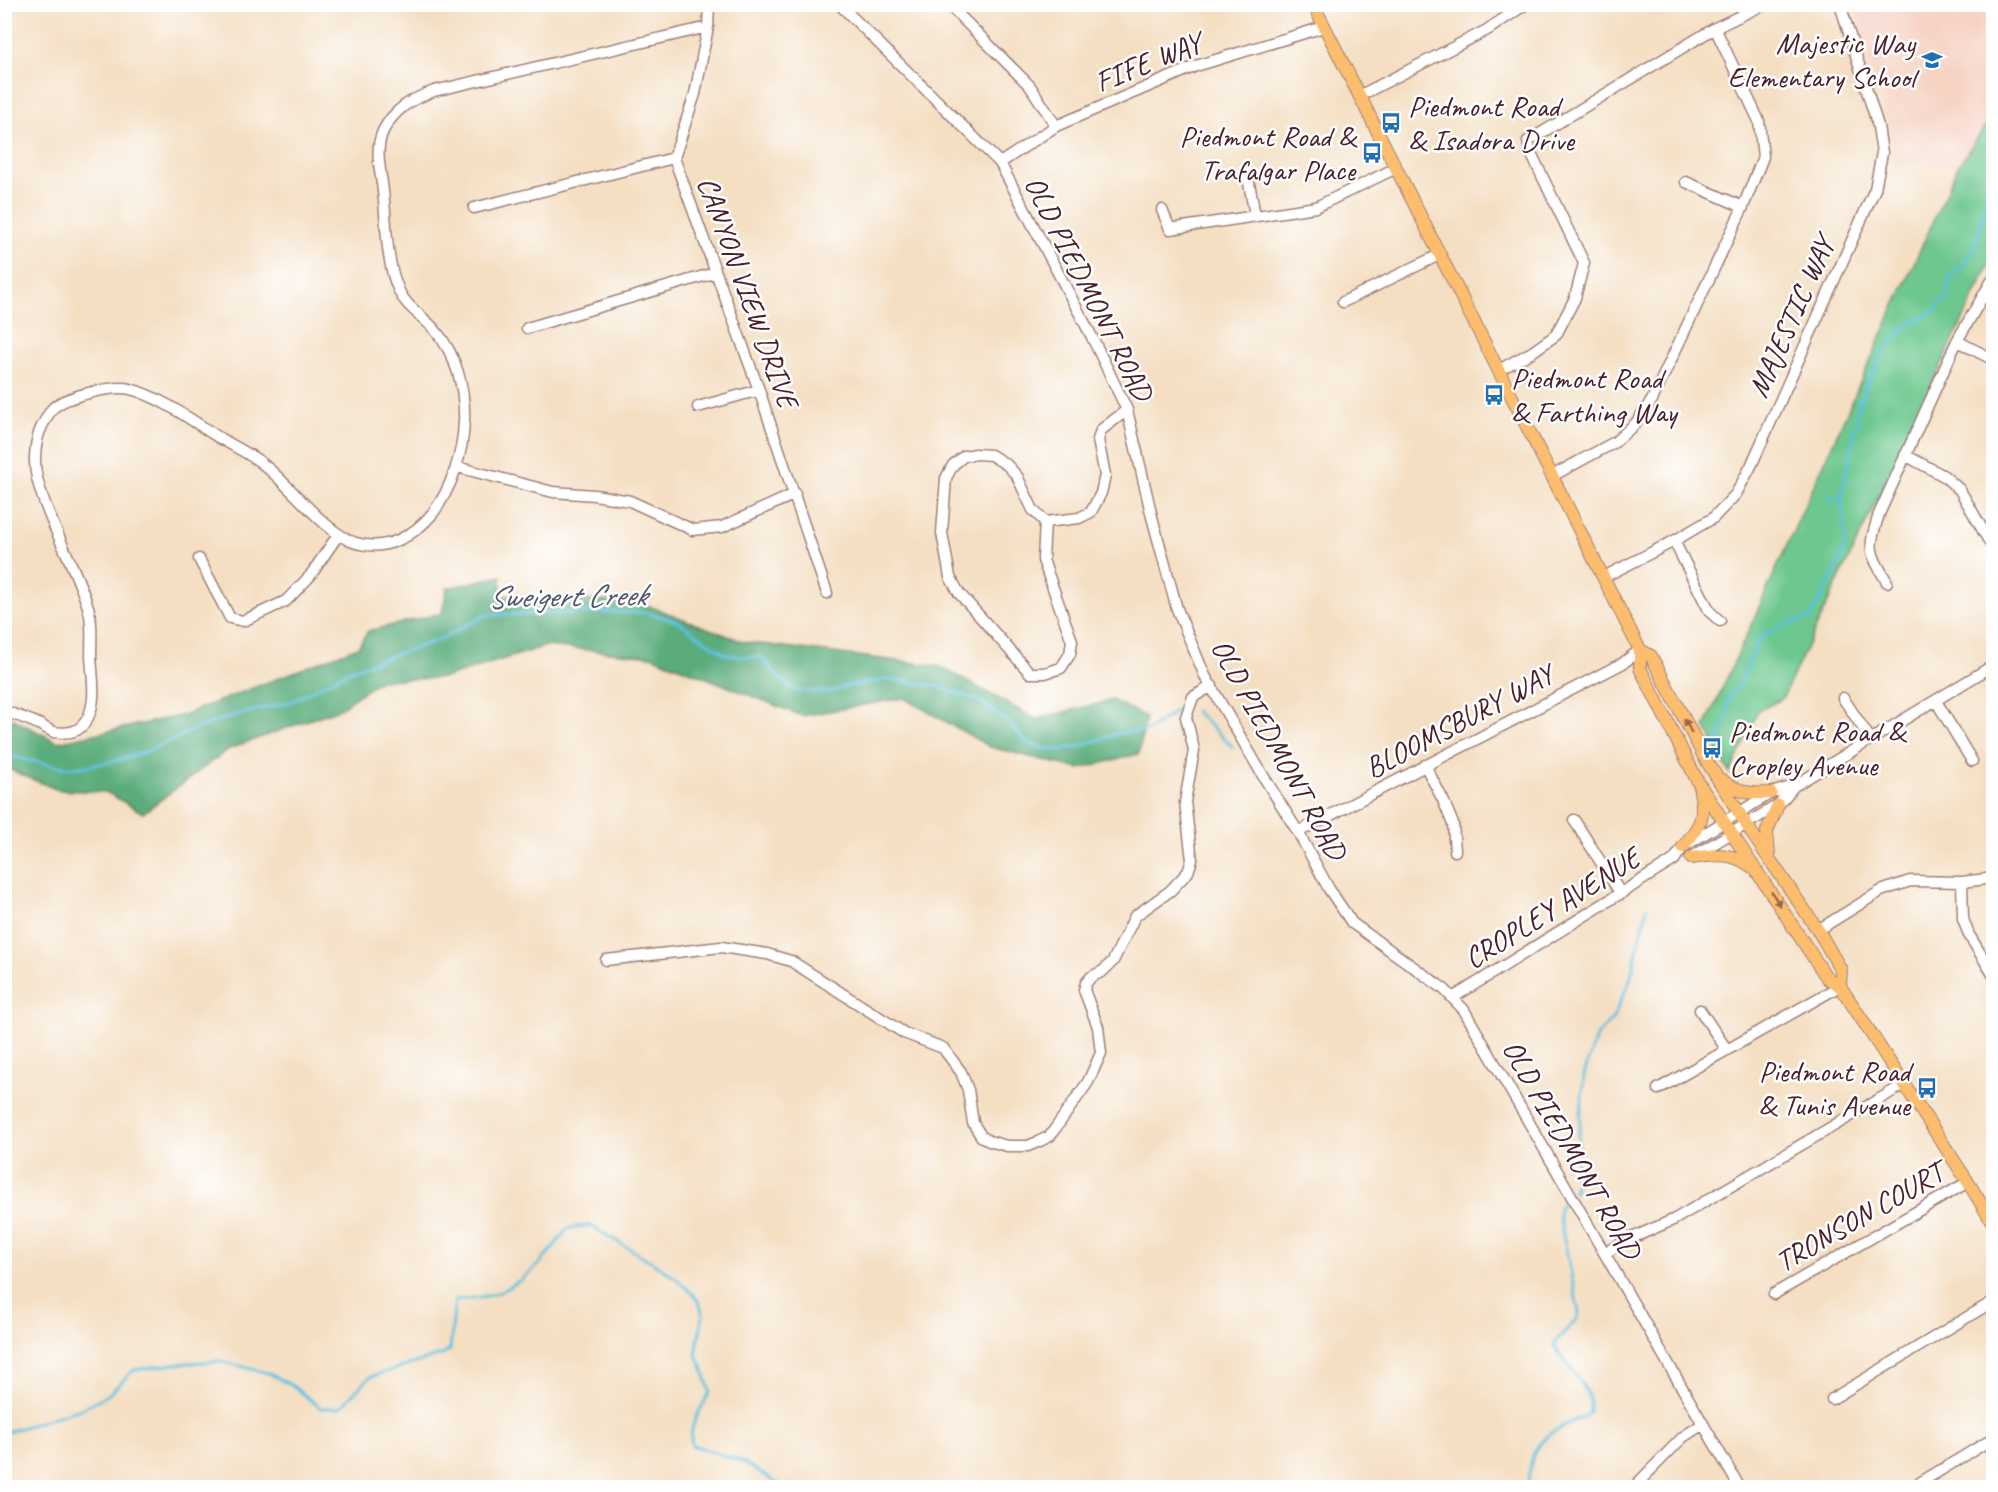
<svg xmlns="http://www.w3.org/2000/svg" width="1998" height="1492" viewBox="0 0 1998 1492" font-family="Caveat,sans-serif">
<rect width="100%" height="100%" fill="#fff"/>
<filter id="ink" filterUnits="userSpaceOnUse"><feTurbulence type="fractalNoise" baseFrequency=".0167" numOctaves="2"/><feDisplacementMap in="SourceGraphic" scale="12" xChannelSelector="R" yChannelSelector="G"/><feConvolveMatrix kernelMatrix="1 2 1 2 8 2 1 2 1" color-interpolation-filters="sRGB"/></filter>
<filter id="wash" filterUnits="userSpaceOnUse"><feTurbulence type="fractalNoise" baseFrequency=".008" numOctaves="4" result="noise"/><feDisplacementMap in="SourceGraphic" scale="24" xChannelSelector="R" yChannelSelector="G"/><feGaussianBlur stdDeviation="1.35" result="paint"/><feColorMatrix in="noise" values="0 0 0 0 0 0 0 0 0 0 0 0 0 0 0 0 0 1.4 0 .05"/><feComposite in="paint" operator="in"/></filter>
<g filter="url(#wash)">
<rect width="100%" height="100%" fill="#f4dfc3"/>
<!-- built -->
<path fill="#f6d2c3" d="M1854,5H1993V116L1958,166L1895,163L1888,120Z"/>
<!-- green -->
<path fill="#6dc88f" stroke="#5c745d" stroke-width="1.5" d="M1993,116V257L1782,699L1758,711L1730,773L1705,727L1958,166Z"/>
<!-- forest -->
<path fill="#5aac7a" stroke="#526652" stroke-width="1.5" d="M501,576V596L641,603L744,642L939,666L1036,719L1112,700L1146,717L1139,754L1079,769L990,747L904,698L802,716L651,656L546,646L444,678L380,680L339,709L229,749L143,813L106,792L58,790L5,768L4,714L57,742L183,715L358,647L368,631L442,613L447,588Z"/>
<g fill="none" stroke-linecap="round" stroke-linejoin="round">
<!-- stream -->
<path stroke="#5fc0dd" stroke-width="3" d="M1825,499L1841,498
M1195,711L1233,747
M1717,745L1728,712V699L1739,686L1758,641L1765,634L1778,627L1810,618L1836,571L1843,552L1845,536L1841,498L1857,422L1859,402L1882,353L1906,326L1934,312L1948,296V280L1969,257L1976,243L1994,161
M4,755L66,768L83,767L115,761L148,751L199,727L239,714L290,702L351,670L441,639L486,615L613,612L647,613L677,621L725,654L741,657H762L778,677L796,691L831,692L848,686L889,679L936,686L978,700L1005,720L1026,742L1041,748L1051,749L1060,750L1080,746L1120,733L1149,730L1177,710
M1574,1193L1584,1075L1596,1037L1613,1018L1630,980L1647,908
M4,1433L81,1409L109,1394L134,1370L174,1364L220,1361L268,1373L291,1385L321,1408H339L370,1377L444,1354L450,1350L455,1300C469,1298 487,1298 500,1292C531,1278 548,1255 567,1229L589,1225L654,1263L677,1279L693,1294L699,1302L703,1315L696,1354L703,1369L710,1392C702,1407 687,1428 692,1445L743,1462L777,1483L787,1488
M1527,1488C1529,1477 1530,1465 1533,1455C1542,1432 1569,1424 1589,1414C1597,1390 1563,1365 1554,1345L1555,1342L1577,1319L1579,1313L1559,1215V1208L1565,1199"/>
</g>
</g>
<g filter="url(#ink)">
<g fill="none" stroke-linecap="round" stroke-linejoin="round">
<!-- minor casing -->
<g stroke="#9f7f77" stroke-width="13">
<path id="minor" d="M709,4L708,27L695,94L674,158L759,390L827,593
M839,4L1000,163L1092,337L1127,410L1152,517L1177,609L1205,676L1262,774L1298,832L1329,889L1352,923L1444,989L1464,1010L1740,1488
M948,4L1030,86L1056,126
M1359,96L1487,30L1526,4
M1000,163L1056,126L1196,66L1324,27
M1248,178L1255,215
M1686,182L1743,207
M474,208L674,158
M1162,210L1170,229L1316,207L1396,168
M1343,302L1439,255
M527,328L714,273
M1957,341L1994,360
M1499,370L1532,352L1556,335L1575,298L1584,263L1530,151L1528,141L1715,28L1765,4
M698,407L759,390
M976,454L991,455L1007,465L1017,476L1033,510L1045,522L1043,560L1072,641L1070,654L1061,668L1045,673H1030L959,593L950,577L942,533L946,478L953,465L964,456Z
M1905,455L1944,476L1960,490L1994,550
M457,467L553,492L595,495L630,501L693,530L722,527L795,494
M1552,476L1615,442L1636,423L1652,400L1743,207L1763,157L1759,121L1715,28
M1045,522L1079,518L1091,512L1101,493L1105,475L1098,440L1101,430L1127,410
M1674,541L1710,612L1720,621
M199,559L230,618L243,621L286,601L310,576L338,535
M1604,577L1674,541L1713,518L1736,494L1751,466L1875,189L1882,153L1878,126L1840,4
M1887,582C1868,549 1868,550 1879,514L1957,341L1994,277
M1843,698L1871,740
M1936,701L1972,761
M4,711C15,715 26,718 36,723C42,725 48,730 54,732C59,733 70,733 74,731C87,727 92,710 93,698C94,685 92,671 91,657C91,640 93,620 87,604C73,561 48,522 37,478C33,462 35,440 42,426C45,421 49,412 53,408C64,397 113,385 130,389C161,397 191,420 218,437C233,446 251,454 264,465C290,485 327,535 356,543C386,552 414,536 433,513C470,463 478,380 435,330C424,317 406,307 399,291C385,260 387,223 383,191C381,171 374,151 383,131C394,109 412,99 434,91L708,27
M1425,765L1443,800L1453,824L1455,851
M1574,820L1621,894
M1298,832L1623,663L1640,650
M1692,857L1778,805L1794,786
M1962,882L1963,919L1969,935L1994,976
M1818,930L1881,891L1910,881L1962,882L1994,878
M606,960L721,947L767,954L791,961L904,1033L943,1048L961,1072L968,1090L973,1123L981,1136L989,1141L1007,1146H1028L1040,1141L1050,1136L1088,1082L1101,1053L1098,1027L1084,990L1086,983L1091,977L1103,971L1113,961L1135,916L1170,891L1188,872L1192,860L1185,802L1194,750L1186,717L1193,697L1212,686
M1454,997L1674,860L1683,847L1771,793L1794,786L1994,665
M1700,1010L1727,1050
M1658,1089L1840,986
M1604,1253L1632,1238L1675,1219L1905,1084
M1774,1294L1968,1182
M1832,1399L1994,1301
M1633,1488L1683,1437L1703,1424
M1911,1488L1994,1438"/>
</g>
<!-- major casing -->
<g stroke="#9f7f77" stroke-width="14">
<path id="major" d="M1313,4L1640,650V668L1699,784L1827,978L1840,986L1968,1182L1994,1225
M1640,650L1651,656L1706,760L1753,835L1818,930L1841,970L1840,986
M1722,780C1739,793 1749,794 1771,793
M1683,847C1700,825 1706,819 1700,791
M1769,855L1767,831L1778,805
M1691,858C1716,855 1730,851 1752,867"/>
</g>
<!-- minor -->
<use href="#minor" stroke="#fff" stroke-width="10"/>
<!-- major -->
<use href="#major" stroke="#fcbd6e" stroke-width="12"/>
</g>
<!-- one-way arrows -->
<defs><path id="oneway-solid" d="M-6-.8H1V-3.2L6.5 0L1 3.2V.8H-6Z" transform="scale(1.5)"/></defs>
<g fill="#9a6649">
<use href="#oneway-solid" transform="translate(1688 726) rotate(-118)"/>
<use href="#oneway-solid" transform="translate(1776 899) rotate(57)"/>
</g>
</g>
<!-- icons -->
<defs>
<g id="school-bare" transform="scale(1.62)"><path d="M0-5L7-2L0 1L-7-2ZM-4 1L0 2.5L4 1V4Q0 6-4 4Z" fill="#1f6fb2" stroke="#fff" stroke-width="2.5" paint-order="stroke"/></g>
<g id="bus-bare" transform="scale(1.62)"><path d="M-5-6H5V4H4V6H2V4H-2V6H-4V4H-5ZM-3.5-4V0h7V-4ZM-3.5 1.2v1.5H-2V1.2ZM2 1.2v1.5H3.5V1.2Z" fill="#1f6fb2" stroke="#fff" stroke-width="2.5" paint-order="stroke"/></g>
</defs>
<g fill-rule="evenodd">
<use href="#school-bare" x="1932" y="60"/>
<use href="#bus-bare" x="1391" y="123"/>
<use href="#bus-bare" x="1372" y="153"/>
<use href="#bus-bare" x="1494" y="395"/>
<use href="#bus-bare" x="1712" y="748"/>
<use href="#bus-bare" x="1927" y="1088"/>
</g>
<g text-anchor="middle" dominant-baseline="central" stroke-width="5" stroke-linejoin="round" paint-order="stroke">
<!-- poi labels -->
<g font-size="30" fill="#4a1f2b" stroke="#fff" text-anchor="end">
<text x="1915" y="43">Majestic Way<tspan x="1915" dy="34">Elementary School</tspan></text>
<text x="1408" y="106" text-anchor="start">Piedmont Road<tspan x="1408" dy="34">&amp; Isadora Drive</tspan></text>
<text x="1355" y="136">Piedmont Road &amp;<tspan x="1355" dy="34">Trafalgar Place</tspan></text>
<text x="1511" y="378" text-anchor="start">Piedmont Road<tspan x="1511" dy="34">&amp; Farthing Way</tspan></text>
<text x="1729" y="731" text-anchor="start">Piedmont Road &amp;<tspan x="1729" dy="34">Cropley Avenue</tspan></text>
<text x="1910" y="1071">Piedmont Road<tspan x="1910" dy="34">&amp; Tunis Avenue</tspan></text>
</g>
<!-- street labels -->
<g font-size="30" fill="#4a1f2b" stroke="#fff">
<text transform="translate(1148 62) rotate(-22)">FIFE WAY</text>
<text transform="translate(1089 288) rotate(63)">OLD PIEDMONT ROAD</text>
<text transform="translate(748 292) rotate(70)">CANYON VIEW DRIVE</text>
<text transform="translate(1791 317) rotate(-66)">MAJESTIC WAY</text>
<text transform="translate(1459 721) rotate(-28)">BLOOMSBURY WAY</text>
<text transform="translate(1279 749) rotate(61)">OLD PIEDMONT ROAD</text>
<text transform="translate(1552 908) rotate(-32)">CROPLEY AVENUE</text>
<text transform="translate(1572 1149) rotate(60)">OLD PIEDMONT ROAD</text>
<text transform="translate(1859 1217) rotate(-30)">TRONSON COURT</text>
</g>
<!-- water labels -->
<g font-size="32" font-style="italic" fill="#515769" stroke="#fff">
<text transform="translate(567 596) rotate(-1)">Sweigert Creek</text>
</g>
</g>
<!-- margin -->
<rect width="1998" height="1492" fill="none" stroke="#fff" stroke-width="24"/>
</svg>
